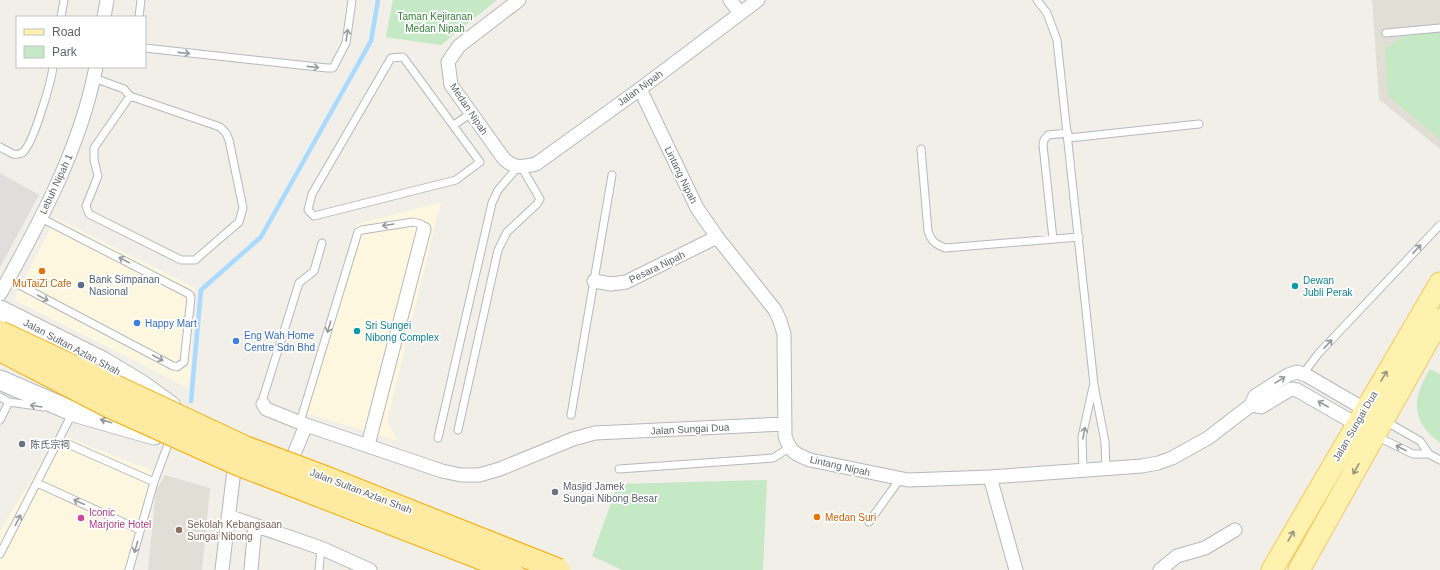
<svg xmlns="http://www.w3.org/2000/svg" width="1440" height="570" viewBox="0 0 1440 570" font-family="Arial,'Noto Sans SC',sans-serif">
<rect width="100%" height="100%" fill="#f1efe8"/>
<!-- commercial -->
<path fill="#fef7e0" d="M441,202L387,421L398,441L299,411L357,224Z
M56,218L195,288L189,388L14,300Z
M59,434L153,471L134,570H0V531Z"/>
<!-- industrial -->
<path fill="#e0deda" d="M0,173L39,195L0,267Z"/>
<!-- education -->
<path fill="#e1ded6" d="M1372,0H1440V149L1379,99Z
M165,475L210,488L202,570H148L156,491Z"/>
<!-- green -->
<path fill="#c5e8c5" d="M393,0H497L441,45L386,37Z
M1440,31V139L1388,96L1385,47L1390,46L1404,34Z
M1430,369L1440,374V443C1410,420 1412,399 1430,369Z
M767,480L763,570H622L592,556L618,484Z"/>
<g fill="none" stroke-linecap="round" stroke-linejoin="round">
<!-- stream -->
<path stroke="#aadaff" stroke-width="4.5" d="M191,401L201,290L261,237L371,41L378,0"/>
<!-- service casing -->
<g stroke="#b5b8bc" stroke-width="9">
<path id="service" d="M1037,0L1047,13L1057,40L1094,385L1105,442L1106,470
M61,17L64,0
M139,17L141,0
M1386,33L1440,28
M145,48L327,68H333L346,43L352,0
M403,57L480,162L456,180L314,216L308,210L312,194L391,58Z
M94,78L124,89L130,96
M130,96L220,127L226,133L229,140L243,208L239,222L195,260H181L89,214L86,206L98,176L94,160V148Z
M454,125L471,113
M1069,138L1199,124
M0,147L13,154C16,155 19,154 22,153C33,146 51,82 53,67
M921,149L928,231C931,241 935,244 945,248L1079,237
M1053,239L1043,145L1044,140L1048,135L1068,133
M8,279L173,366L177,367L184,362L191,297L189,294L41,218
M1303,374L1318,354L1440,225
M0,397L9,402L44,407
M263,404V398L299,283L314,271L322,243
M571,415L612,175
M0,420L9,402
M1385,421L1420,441L1429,454
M300,422L358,232L362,230L413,222L421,224L424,229
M458,430L498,250L507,232L537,204L540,199L522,168
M1376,436L1413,454H1429L1440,460
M438,438L492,203L498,190L518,167
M59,440L154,482
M619,469L773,458L789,448
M1083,471L1082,437L1093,387
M37,483L140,530
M869,522L900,479
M0,554L73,412
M129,570L154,482L170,439
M319,570L321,548"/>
</g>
<!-- minor casing -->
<g stroke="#b5b8bc" stroke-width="15">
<path id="minor" d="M519,0L459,46L448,62L451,85L504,159C515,169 523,167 536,164L640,89L758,0
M730,0L740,13
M104,17L107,0
M640,89L697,208L717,237L775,310L780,321L784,334L785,436C790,452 795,454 810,460L908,480L990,477L1142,466L1158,463L1172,458L1208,438L1251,405L1255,396L1288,375L1297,372L1306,375L1371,413
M594,281L611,284L626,282L717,237
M0,294C40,222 80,149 96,67
M263,404L266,409L306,425L442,471L461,475H479L500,469L573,439L595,433L785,424
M1251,405L1261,407L1291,389L1297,390L1363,428
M368,445L424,229
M292,459L306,425
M990,477L1016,570
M228,516L321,548L370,570
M222,570L234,470
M251,570L255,525
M1160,570L1177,556L1205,548L1235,530"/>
</g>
<!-- secondary casing -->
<g stroke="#b6babf" stroke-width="21">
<path id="secondary" d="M0,310L102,361L142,385L171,406
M0,380L74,412L154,435"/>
</g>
<!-- primary casing -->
<g stroke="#f2c960" stroke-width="23">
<path id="primary" d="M1272,570L1440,283
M1299,570L1440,319"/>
</g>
<!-- service -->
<use href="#service" stroke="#fff" stroke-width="7"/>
<!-- minor -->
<use href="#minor" stroke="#fff" stroke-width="13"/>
<!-- secondary -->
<use href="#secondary" stroke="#fff" stroke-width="19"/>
<!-- primary -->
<use href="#primary" stroke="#fff2af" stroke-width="21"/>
<!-- trunk-bridge casing -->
<g stroke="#f9ab00" stroke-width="24" stroke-linecap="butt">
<path id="trunk-bridge" d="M0,332L245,447L325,477L559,570
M0,350L108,406L237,464L511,570"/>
</g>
<!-- trunk-bridge -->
<use href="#trunk-bridge" stroke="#feeaa1" stroke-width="22"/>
</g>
<!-- one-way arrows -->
<defs><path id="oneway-shaft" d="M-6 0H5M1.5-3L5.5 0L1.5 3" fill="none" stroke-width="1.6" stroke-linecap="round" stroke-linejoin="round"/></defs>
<g stroke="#979a9d">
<use href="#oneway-shaft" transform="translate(347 35) rotate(-81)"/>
<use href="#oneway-shaft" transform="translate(184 53) rotate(6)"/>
<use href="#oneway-shaft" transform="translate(313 67) rotate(6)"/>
<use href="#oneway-shaft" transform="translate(388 225) rotate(171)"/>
<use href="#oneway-shaft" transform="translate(1417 249) rotate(-47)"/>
<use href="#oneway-shaft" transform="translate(124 260) rotate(-153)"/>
<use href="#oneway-shaft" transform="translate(43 298) rotate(28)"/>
<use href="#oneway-shaft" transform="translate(329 327) rotate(107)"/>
<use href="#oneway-shaft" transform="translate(1328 344) rotate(-47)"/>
<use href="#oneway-shaft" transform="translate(158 358) rotate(28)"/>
<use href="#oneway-shaft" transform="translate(1280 380) rotate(-32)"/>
<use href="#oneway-shaft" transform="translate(1323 404) rotate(-150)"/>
<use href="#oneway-shaft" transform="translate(36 406) rotate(-171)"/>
<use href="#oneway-shaft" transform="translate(106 421) rotate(-164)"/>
<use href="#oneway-shaft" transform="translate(1084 433) rotate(-79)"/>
<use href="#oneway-shaft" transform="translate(1401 448) rotate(-153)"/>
<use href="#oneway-shaft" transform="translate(79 502) rotate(-156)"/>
<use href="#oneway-shaft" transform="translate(18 520) rotate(-63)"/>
<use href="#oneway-shaft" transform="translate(136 547) rotate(106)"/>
</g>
<g stroke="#979581">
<use href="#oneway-shaft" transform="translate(1384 376) rotate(-59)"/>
<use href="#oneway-shaft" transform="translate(1356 469) rotate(119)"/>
<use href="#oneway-shaft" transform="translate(1291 536) rotate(-60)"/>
</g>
<!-- markers -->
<g fill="#e8710a" stroke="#fff" stroke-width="1.5">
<circle cx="42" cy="271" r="4"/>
<circle cx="817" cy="517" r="4"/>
</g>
<circle fill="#5c6f8a" stroke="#fff" stroke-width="1.5" cx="81" cy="285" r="4"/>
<g fill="#0f9aa8" stroke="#fff" stroke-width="1.5">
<circle cx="1295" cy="286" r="4"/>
<circle cx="357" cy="331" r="4"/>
</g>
<g fill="#3f7fe0" stroke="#fff" stroke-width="1.5">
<circle cx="137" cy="323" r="4"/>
<circle cx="236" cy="341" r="4"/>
</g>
<g fill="#6b7280" stroke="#fff" stroke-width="1.5">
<circle cx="22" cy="444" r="4"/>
<circle cx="555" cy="492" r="4"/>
</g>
<circle fill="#d1479c" stroke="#fff" stroke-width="1.5" cx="81" cy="518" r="4"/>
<circle fill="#8d6e63" stroke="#fff" stroke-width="1.5" cx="179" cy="530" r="4"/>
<g text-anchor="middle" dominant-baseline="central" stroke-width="3.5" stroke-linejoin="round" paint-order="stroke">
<!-- park labels -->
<g font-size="10" fill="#348238" stroke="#fff">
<text x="435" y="16">Taman Kejiranan<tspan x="435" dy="12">Medan Nipah</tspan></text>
</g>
<!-- street labels -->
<g font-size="10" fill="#5f6368" stroke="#fff">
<text transform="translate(640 88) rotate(-36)">Jalan Nipah</text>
<text transform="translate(469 109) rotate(56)">Medan Nipah</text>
<text transform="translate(681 175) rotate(64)">Lintang Nipah</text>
<text transform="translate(56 184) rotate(-65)">Lebuh Nipah 1</text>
<text transform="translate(657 267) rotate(-26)">Pesara Nipah</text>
<text transform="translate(72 347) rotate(28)">Jalan Sultan Azlan Shah</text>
<text transform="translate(1355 426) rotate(-60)">Jalan Sungai Dua</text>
<text transform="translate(690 429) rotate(-3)">Jalan Sungai Dua</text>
<text transform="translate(840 466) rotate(13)">Lintang Nipah</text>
<text transform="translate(361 491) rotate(21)">Jalan Sultan Azlan Shah</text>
</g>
<!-- service labels -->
<g font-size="10" fill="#4e5e75" stroke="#fff" text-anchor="start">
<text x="89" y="279">Bank Simpanan<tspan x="89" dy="12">Nasional</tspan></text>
</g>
<!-- culture labels -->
<g font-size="10" fill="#0d838f" stroke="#fff" text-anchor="start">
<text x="1303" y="280">Dewan<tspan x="1303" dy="12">Jubli Perak</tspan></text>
<text x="365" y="325">Sri Sungei<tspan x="365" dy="12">Nibong Complex</tspan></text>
</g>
<!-- food labels -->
<g font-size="10" fill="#c56008" stroke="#fff">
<text x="42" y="283">MuTaiZi Cafe</text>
<text x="825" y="517" text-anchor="start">Medan Suri</text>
</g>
<!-- shop labels -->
<g font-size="10" fill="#366cbe" stroke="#fff" text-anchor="start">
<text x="145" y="323">Happy Mart</text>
<text x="244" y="335">Eng Wah Home<tspan x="244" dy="12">Centre Sdn Bhd</tspan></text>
</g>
<!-- worship labels -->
<g font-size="10" fill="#5b616d" stroke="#fff" text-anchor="start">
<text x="30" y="444">陈氏宗祠</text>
<text x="563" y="486">Masjid Jamek<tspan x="563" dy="12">Sungai Nibong Besar</tspan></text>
</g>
<!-- hotel labels -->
<g font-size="10" fill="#b23c85" stroke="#fff" text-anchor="start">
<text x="89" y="512">Iconic<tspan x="89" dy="12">Marjorie Hotel</tspan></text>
</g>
<!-- education labels -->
<g font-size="10" fill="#785e54" stroke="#fff" text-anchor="start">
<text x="187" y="524">Sekolah Kebangsaan<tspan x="187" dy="12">Sungai Nibong</tspan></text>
</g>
</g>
<!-- legend -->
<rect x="16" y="16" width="130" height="52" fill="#ffffff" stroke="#bfc1c3"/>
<rect x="24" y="29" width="20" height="6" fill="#fff2af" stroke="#bfc1c3"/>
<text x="52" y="36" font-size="12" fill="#5f6368">Road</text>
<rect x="24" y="46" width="20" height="12" fill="#c5e8c5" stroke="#bfc1c3"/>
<text x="52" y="56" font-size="12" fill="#5f6368">Park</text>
</svg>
